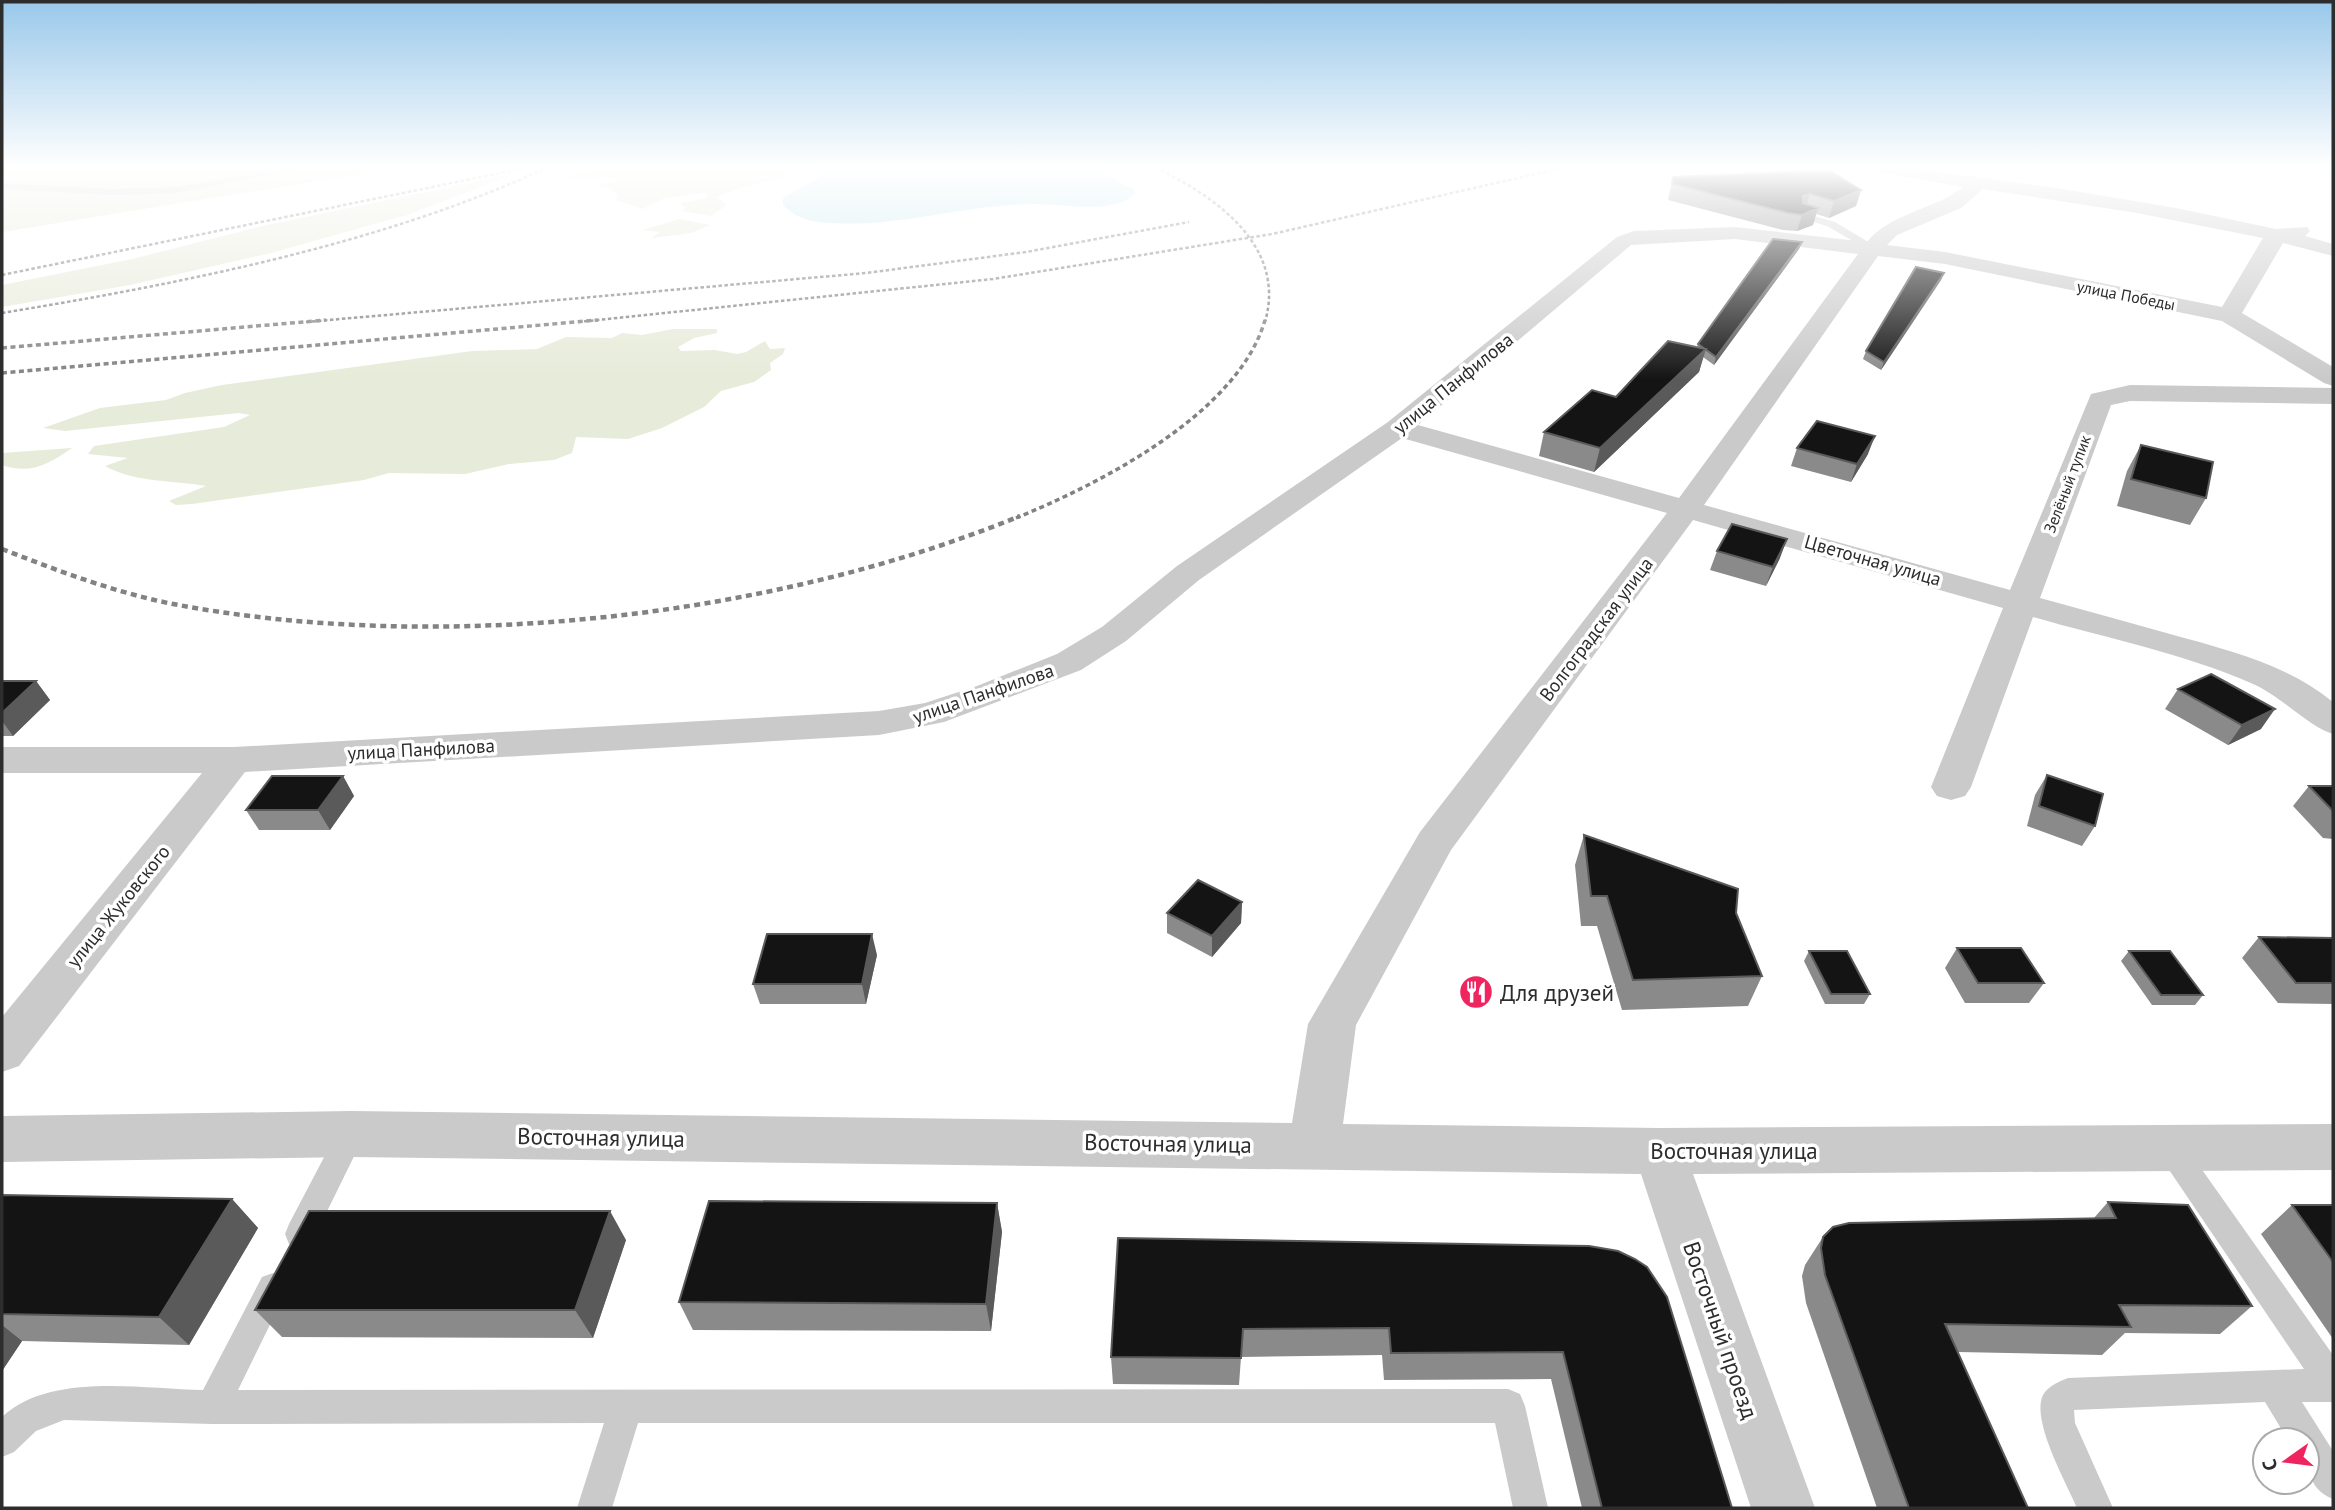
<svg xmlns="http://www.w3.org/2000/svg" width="2335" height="1510" viewBox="0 0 2335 1510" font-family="'PT Sans',sans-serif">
<rect width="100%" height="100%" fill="#fff"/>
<!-- green -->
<path fill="#e7ebd9" d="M2,168H397L2,232Z
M614,168L625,169L791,168L779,180C765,180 731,190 717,197L727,205L711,216L682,211L686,209L680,203L707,198L708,195L703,193L665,198L643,209L616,200L618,196L610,188L594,185L615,182V178H558Z
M517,173L410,214L271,253L130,285L2,307V285L132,259L267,225Z
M680,219L710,225L691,233L651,238L660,232L642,230Z
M673,329H717V333L694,338L678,347L681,351L715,350L737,354L746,352L765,341L770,349L785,348L783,354L770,363L771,370L754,382L721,391L704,407L662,428L628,439L576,437L572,453L554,460L509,464L465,474L389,473L364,480L192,504L176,505L169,501L206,486C172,480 136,483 105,466L128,458L88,454L94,446L224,427L250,415L239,413L65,431L43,428L100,408L166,400L185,393L222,385L472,351L537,349L566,337L612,338L622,333L642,335Z
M72,448C49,464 31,475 2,465V453Z"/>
<!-- water -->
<path fill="#c4e6ed" d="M835,168H1093L1133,189L1136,193C1118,211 1082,207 1059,205C982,198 908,228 831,223C813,222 796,219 783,205V198Z"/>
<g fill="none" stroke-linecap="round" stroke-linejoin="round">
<!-- stream -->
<path stroke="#c4e6ed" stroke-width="6" d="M2314,168L2333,170"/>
<!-- lane -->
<path fill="#cacaca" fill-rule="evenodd" d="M285,168H305L175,193L114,195L2,189V183L114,189L175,187Z
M1804,213L1835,222L1880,249L1870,251L1827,226L1800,218V214Z
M351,1122L361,1125L365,1134L311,1244L300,1248L289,1244L285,1234L289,1224L341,1125Z
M2171,1136L2181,1140L2333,1355V1402H2302L2333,1451V1499C2307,1489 2307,1465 2307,1440H2288L2265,1402L2074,1410L2075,1423L2113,1508H2077C2067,1484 2027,1414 2045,1392C2051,1385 2060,1381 2068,1378L2304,1369L2161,1158L2157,1149L2161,1140Z
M273,1273L284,1277L288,1288L238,1390L1508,1389L1520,1394L1525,1406L1548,1508H1513L1495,1423H638L612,1508H577L604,1423L212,1424L64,1420L36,1431L14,1452L2,1457V1417C50,1372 141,1389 203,1390L262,1277Z"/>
<!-- street -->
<path fill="#cacaca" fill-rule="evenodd" d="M1876,168H1909L2057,188L2176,208L2276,229L2307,227L2310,231L2305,236L2333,244V256L2283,243L2242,313L2333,367V386L2324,383L2222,321L1945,264L1878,256L1704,505L2010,590L2091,394L2130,385L2333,388V404L2130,401L2111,405L2040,598C2084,610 2127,622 2170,634C2228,650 2286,664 2333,702V734C2310,728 2281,696 2253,684C2183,653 2106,638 2033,617L1971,787L1965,796L1951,800L1937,796L1931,787L2003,608L1693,520L1451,850L1356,1025L1343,1124L1659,1128L2333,1124V1170L1693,1174L1815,1508H1751L1641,1174L351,1157L2,1162V1116L351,1111L1292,1123L1308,1024L1420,832L1667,513L1402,438L1199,580L1126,641L1081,670L944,722L879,735L245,772L19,1066L2,1072V1017L202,773H2V747H234L879,711L925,703L977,686L1057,654L1102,627L1177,566L1388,422L1617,237L1634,231L1735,227L1867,242C1890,213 1934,210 1963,187L1878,172ZM1983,189L2137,213L2263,238L2222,307L1945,252L1887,245L1897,235L1961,208ZM1735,239L1858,254L1679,498L1418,425L1631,245Z"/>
<!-- rail-far2 -->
<path stroke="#828282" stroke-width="2.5" stroke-dasharray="3.5 2.5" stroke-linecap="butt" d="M1156,168C1215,196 1287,246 1265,322
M2,275L525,168
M2,313C179,284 383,244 546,168
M306,322L866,273L1026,252L1189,222
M578,322L993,279L1272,234L1562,168"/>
<!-- rail-far1 -->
<path stroke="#828282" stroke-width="3.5" stroke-dasharray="5 3.5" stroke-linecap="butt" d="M2,348L326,320
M2,373L598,320
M1016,518C1099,484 1238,414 1265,320"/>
<!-- rail -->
<path stroke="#828282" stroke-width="4.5" stroke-dasharray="6 4.5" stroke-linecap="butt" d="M2,549C56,570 111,591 168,603C434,655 769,619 1020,516"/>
</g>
<!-- wall -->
<path fill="#8a8a8a" d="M1673,177L1861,190L1856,206L1829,218L1816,214L1813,225L1797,231L1783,230L1668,200Z
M1802,242L1799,249L1714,365L1703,357L1699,372L1594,472L1539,456L1544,432L1616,397L1697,347L1698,344Z
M1944,273L1941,280L1881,370L1863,359L1866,351Z
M2141,445L2206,498L2190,525L2117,506L2127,471Z
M1797,448L1868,454L1851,482L1791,466Z
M1717,551L1780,558L1766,586L1710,570Z
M2,681H36L50,700L13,736H2Z
M2178,689L2261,729L2228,745L2165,709Z
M2047,775L2095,826L2082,846L2027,826L2035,795Z
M343,776L354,796L330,830H259L246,810Z
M2309,786H2333V839L2323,838L2293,806Z
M1584,835L1736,913L1762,976L1748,1006L1622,1010L1597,926H1581L1575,865Z
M1242,902L1241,923L1212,957L1167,933V913Z
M2259,937L2333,938V1004L2278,1003L2242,958Z
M1957,948L2044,983L2029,1003H1965L1945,968Z
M1809,951L1870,994L1864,1004H1825L1804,961Z
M2129,951L2203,995L2195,1005H2152L2121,961Z
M877,955L866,1004H760L753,984Z
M2,1195L232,1199L258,1228L189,1345L22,1341L2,1371Z
M2108,1202L2252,1306L2220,1334L2125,1333L2102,1355L1958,1352L2028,1508H1877L1806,1303L1802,1276L1805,1265L1823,1237L2094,1218Z
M997,1203L1002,1232L991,1331L693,1330L679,1302Z
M2292,1205H2333V1339L2261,1234Z
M626,1240L593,1338L282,1337L255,1310Z
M1589,1246L1732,1508H1582L1551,1379L1384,1380L1382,1355L1241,1357L1239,1385L1113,1384L1111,1357Z"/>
<!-- shaded-wall -->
<path fill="#5a5a5a" d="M1861,190L1856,206L1829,218L1834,201Z
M1810,194L1805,210L1798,212L1803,196Z
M1818,208L1813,225L1797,231L1802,215Z
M1802,242L1799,249L1714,365L1716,357Z
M1944,273L1941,280L1881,370L1884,362Z
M1706,349L1699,372L1594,472L1600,448Z
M1875,436L1868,454L1851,482L1857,464Z
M1787,539L1780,558L1766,586L1773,567Z
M36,681L50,700L13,736L2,721V713Z
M2275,709L2261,729L2228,745L2242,725Z
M343,776L354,796L330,830L318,810Z
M1242,902L1241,923L1212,957V936Z
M872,934L877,955L866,1004L862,984Z
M232,1199L258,1228L189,1345L159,1317Z
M997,1203L1002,1232L991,1331L986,1304Z
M610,1211L626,1240L593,1338L575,1310Z
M2,1325L22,1341L2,1371Z"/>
<!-- building -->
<path fill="#141414" stroke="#5a5a5a" stroke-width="2" d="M1829,170L1861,190L1834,201L1810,194L1803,196V203L1818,208L1802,215L1788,213L1672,184L1673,177Z
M1773,239L1802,242L1716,357L1698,344Z
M1916,267L1944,273L1884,362L1866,351Z
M1668,341L1706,349L1600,448L1544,432L1592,390L1616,397Z
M1817,421L1875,436L1857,464L1797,448Z
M2141,445L2213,462L2206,498L2131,479Z
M1732,524L1787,539L1773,567L1717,551Z
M2211,674L2275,709L2242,725L2178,689Z
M2,681H36L2,713Z
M2047,775L2103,794L2095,826L2039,806Z
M272,776H343L318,810H246Z
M2309,786H2333V811Z
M1584,835L1738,889L1736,913L1762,976L1633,980L1607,896H1591Z
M1198,880L1242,902L1212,936L1167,913Z
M767,934H872L862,984H753Z
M2259,937L2333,938V983H2296Z
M1957,948H2021L2044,983H1978Z
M1809,951H1847L1870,994H1831Z
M2129,951H2170L2203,995H2161Z
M2,1195L232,1199L159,1317L2,1314Z
M709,1201L997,1203L986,1304L679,1302Z
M2108,1202L2188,1205L2252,1306L2119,1305L2131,1327L1945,1324L2028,1508H1909L1825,1275L1821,1248L1823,1237L1833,1227L1849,1223L2116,1218Z
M2292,1205H2333V1262Z
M309,1211H610L575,1310H255Z
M1118,1238L1589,1246L1618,1251L1635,1259L1647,1267L1667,1297L1732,1508H1602L1563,1352L1391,1353L1389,1328L1243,1329L1241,1358L1111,1357Z"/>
<!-- sky -->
<linearGradient id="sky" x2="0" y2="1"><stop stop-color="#99c8ea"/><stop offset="0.44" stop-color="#fff"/><stop offset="1" stop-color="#fff" stop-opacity="0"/></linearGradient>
<rect width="2335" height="379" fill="url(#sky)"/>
<!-- icons -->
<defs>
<g id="restaurant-disc" transform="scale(1.75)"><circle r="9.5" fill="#ee255f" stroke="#fff"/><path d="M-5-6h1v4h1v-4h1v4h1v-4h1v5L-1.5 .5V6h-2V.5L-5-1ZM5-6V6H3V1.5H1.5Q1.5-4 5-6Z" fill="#fff"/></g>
</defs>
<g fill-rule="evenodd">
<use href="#restaurant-disc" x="1476" y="992"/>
</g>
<g text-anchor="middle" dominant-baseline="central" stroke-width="7" stroke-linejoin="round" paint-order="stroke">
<!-- far-street labels -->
<g font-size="16" fill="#2d2d2d" stroke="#fff">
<text transform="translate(2126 295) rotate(11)">улица Победы</text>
<text transform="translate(2067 484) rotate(-69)">Зелёный тупик</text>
</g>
<!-- street labels -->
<g font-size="19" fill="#2d2d2d" stroke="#fff">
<text transform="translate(1453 383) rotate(-39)">улица Панфилова</text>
<text transform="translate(1873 560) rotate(16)">Цветочная улица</text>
<text transform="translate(1596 629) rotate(-53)">Волгоградская улица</text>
<text transform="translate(983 693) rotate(-19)">улица Панфилова</text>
<text transform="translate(421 749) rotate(-3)">улица Панфилова</text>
<text transform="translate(118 906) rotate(-51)">улица Жуковского</text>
</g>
<!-- near-poi labels -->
<g font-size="23" fill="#2d2d2d" stroke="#fff" text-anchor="start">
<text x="1500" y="992">Для друзей</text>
</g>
<!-- near-street labels -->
<g font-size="23" fill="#2d2d2d" stroke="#fff">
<text transform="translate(601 1137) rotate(1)">Восточная улица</text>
<text transform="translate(1168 1143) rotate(1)">Восточная улица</text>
<text x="1734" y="1150">Восточная улица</text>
<text transform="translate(1721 1330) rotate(71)">Восточный проезд</text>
</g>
</g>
<!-- border -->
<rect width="2335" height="1510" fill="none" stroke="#2d2d2d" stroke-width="7"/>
<!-- north arrow -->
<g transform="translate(2286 1461) rotate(256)"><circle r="33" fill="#ffffff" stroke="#ababab" stroke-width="2"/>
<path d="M0-5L12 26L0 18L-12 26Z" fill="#ee255f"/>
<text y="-10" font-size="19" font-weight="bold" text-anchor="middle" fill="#2d2d2d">С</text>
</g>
</svg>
